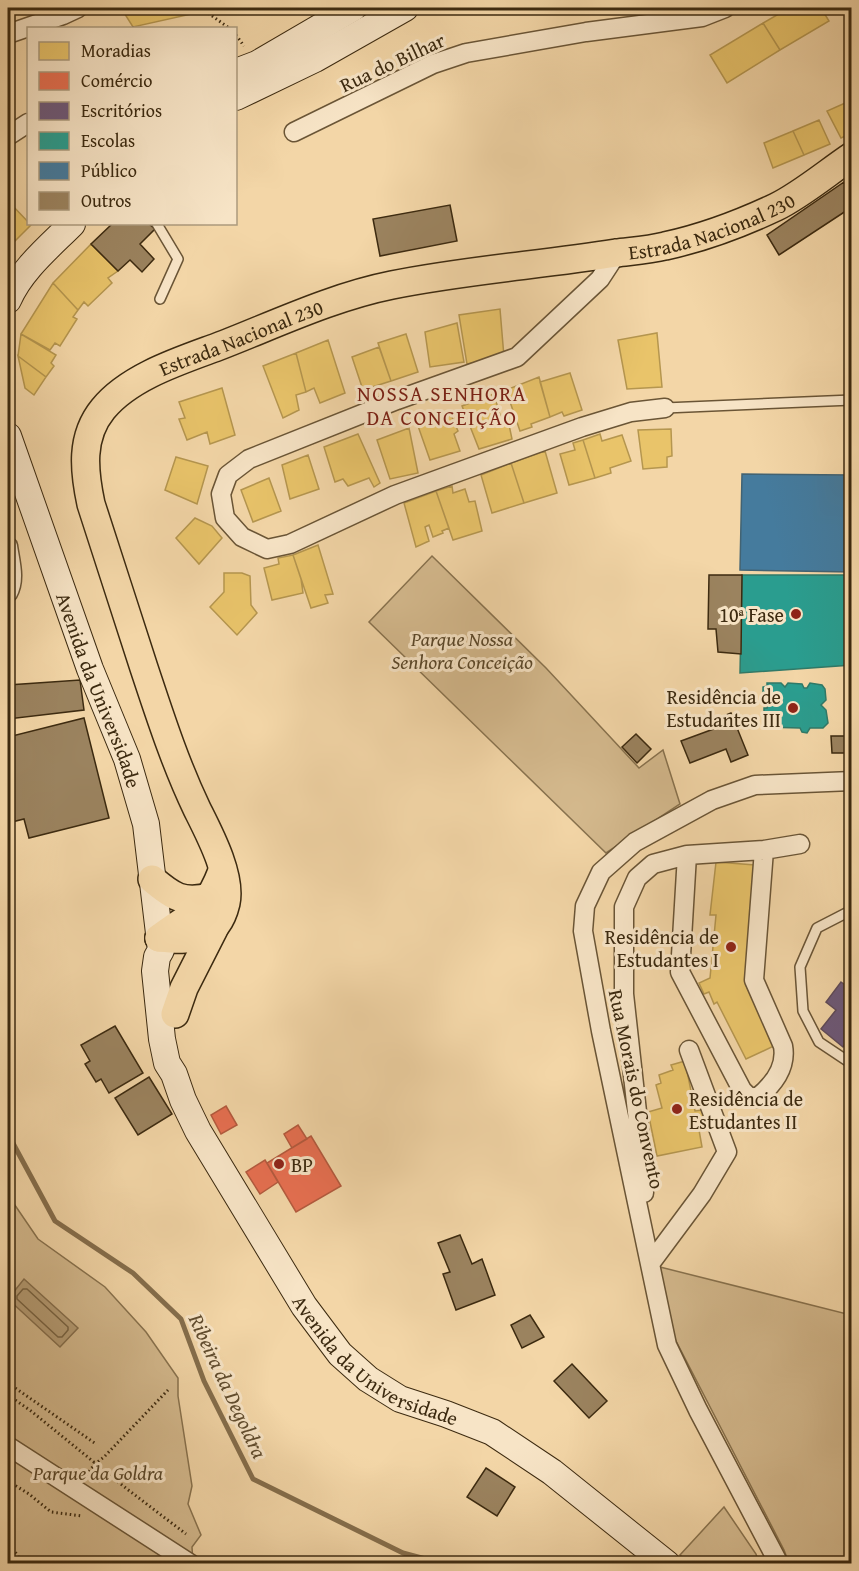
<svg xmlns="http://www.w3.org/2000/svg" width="859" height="1571" viewBox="0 0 859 1571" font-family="'Gentium Book Plus',serif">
<rect width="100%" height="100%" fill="#f3d6a7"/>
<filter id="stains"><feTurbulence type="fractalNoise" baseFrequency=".00333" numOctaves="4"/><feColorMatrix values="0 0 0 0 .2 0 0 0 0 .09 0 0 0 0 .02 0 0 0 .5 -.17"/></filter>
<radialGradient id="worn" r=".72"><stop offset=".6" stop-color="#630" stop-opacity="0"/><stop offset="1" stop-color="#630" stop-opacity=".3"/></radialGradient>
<!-- green -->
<path fill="#d4b98d" stroke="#88724e" stroke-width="1.5" d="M432,556L546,668L639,768L663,750L680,804L606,853L369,622Z
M8,1195L38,1239L105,1287L146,1332L178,1378V1396L192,1486L188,1504L201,1535L192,1547L193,1563H8Z
M660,1267L851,1315V1563H789L784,1550L675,1339Z
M724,1507L756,1554L759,1563H689L680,1555Z"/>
<!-- water -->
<path fill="#b59c74" stroke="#856e4c" stroke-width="1.5" d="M24,1279L78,1328L60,1347L8,1299Z"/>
<!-- homes -->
<path fill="#e9c46a" stroke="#b5964f" stroke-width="1.5" d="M121,8H196V13L133,27Z
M789,8H821L829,21L780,50L763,23Z
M763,23L780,50L727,83L710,55Z
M852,100V133L841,138L827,111Z
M819,120L830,144L804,155L793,131Z
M793,131L804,155L773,168L764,143Z
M10,203L31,225L8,248V205Z
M91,244L118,271L108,278L112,283L88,306L84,302L78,310L53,283Z
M53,283L78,310L73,317L77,319L60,346L55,343L50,350L21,334Z
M500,309L504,357L467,364L459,315Z
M457,323L464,362L430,367L425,332Z
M657,333L662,387L627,389L618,340Z
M21,334L56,355L51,363L54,366L46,377L18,356Z
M406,334L418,372L391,381L378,343Z
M328,340L345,393L320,403L314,388L306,392L296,353Z
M379,347L391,381L363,390L352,357Z
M296,353L306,392L296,395L299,410L283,418L263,366Z
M18,356L46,377L34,395L25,388Z
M570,373L582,410L564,416L562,412L550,417L540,382Z
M539,377L550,417L531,424L532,427L520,431L506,390Z
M222,388L235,435L210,444L207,432L187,440L179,419L185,418L179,402Z
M494,394L502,422L508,420L512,439L479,449L462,406Z
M451,415L458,431L454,434L460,451L430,460L418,426Z
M409,428L418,473L390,479L377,440Z
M671,429L672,456L667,457V467L643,469L638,430Z
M358,434L380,483L374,487L369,478L348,486L343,479L335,482L324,447Z
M600,434L602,441L622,435L631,461L610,468L611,473L595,478L583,440Z
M583,440L595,478L569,485L560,454L575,450L573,443Z
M545,451L557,493L524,503L511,463Z
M308,455L319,489L290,499L282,465Z
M176,457L208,466L197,504L165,490Z
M511,463L524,503L492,513L481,475Z
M269,478L281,511L253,522L241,490Z
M452,486L453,493L465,489L469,502L475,501L482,531L453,540L436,491Z
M436,491L449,528L442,531L443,533L433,537L429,525L425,527L429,541L416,547L404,503Z
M195,518L212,526L222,538L199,564L176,538Z
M318,545L333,594L325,595L328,603L311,608L293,555Z
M293,555L301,579L303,593L272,600L264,568L279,564L278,558Z
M224,573H242L250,576L251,605L257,613L237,635L210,607L224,592Z
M716,862L755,865L746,985L774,1046L746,1059L717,1002L714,1004L709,992L704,994L699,983L710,978L716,915H710Z
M685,1061L695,1111L703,1110L706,1128L699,1130L702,1147L657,1156L648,1112L662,1108L656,1085L661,1083L659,1075L673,1070L671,1065Z"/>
<!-- shops -->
<path fill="#e76f51" stroke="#b45a3e" stroke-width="1.5" d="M226,1106L237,1125L221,1134L211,1115Z
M298,1125L307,1139L292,1148L284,1134Z
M311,1136L341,1186L296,1212L267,1163Z
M265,1160L278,1182L260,1194L246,1172Z"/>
<!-- offices -->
<path fill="#6d597a" stroke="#5e4b5a" stroke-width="1.5" d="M841,982L852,990V1036L843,1047L821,1029L836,1010L826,1002Z"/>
<!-- schools -->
<path fill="#2a9d8f" stroke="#2f7a69" stroke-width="1.5" d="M742,575H852V665L740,673Z
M767,683H781L785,687L788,683L802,684L804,688H807L810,683L822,685L825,689L826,700L821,705L826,710L828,723L823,728H810L807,733L802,732L800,728L764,727V708H767L768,704L763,701V687L767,686Z"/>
<!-- public -->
<path fill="#457b9d" stroke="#426373" stroke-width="1.5" d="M742,474L852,475V572L740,570Z"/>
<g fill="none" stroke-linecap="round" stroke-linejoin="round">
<!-- shore -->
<path stroke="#786342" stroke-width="1.5" d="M23,1289H27L68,1327V1330L62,1337H58L17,1299V1296Z"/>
<!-- stream -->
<path stroke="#856e4c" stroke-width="5" d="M8,1134L55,1221L133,1273L181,1319L204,1381L253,1479L403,1553L444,1564"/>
</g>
<!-- building -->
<path fill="#9b835f" stroke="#3c2a10" stroke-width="1.5" d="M844,182L852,195V207L779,255L767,235Z
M450,205L457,241L380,256L373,219Z
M112,224H149L155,229L140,244L154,259L142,272L130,260L118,271L91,244Z
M709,575H742L741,654L718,652L716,629H708Z
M80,680L84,710L8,719V685Z
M731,713L748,755L731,762L726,749L690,763L681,741L719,727L716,719Z
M84,718L109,818L29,838L24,819L8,823V737Z
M636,734L651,749L637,763L622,747Z
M831,736H852V753H832Z
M115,1026L143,1073L109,1093L101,1079L96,1082L85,1064L90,1061L81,1045Z
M149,1077L172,1114L138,1135L115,1098Z
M460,1235L472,1264L482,1259L495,1295L456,1310L443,1274L450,1272L438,1243Z
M530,1315L544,1337L522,1348L511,1325Z
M572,1364L607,1401L589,1418L554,1381Z
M486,1468L515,1487L497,1516L467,1497Z"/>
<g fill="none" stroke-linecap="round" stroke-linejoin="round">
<!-- service casing -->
<g stroke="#6a5536" stroke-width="12">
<path id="service" d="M157,224L178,259L160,299
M665,408L852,400
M852,910L817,928L800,967L803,1011L819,1042L852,1064"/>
</g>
<!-- minor casing -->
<g stroke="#6a5536" stroke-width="21">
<path id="minor" d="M8,34L63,15L78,8
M294,132L433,64L466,53L586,32L702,17L725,8
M8,136L28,123
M617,253L600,279L517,357L397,400L249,459L228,475L221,494L225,518L242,537L267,549L290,544L395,495L582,427L631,412L665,408
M8,546C10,561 16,579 8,593
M687,855L680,972L742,1090L748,1096L757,1098C773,1085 787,1068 783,1046L754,980L764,850
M644,1193L642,1157L624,994V907L637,878L653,864L687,855L764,850L800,844
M650,1264L702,1194L727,1152L689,1050
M8,1446L191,1564
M779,1564L698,1410L667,1345L601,1031L583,931L585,906L601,872L635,842L712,800L755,785L852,781"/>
</g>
<!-- secondary casing -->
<g stroke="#3c2a10" stroke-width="28">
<g id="secondary">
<path d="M236,72L257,64L353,8"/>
<path d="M236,97L315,59L405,8"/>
<path d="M8,300C21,270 49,247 72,224"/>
<path id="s1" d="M8,436L90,669L127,759L146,824L161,950L157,957L155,971L162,1039L167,1063L174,1074L183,1100L198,1131L304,1306L340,1354L368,1379L400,1399L446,1414L492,1432L552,1472L667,1564"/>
</g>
</g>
<!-- primary casing -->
<g stroke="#3c2a10" stroke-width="30">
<g id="primary">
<path d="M152,879C173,897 182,903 210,897"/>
<path id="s2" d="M159,938C192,941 217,941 226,903C232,876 209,833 197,809C175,763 160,716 144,668C126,613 109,559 91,504C84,471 80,437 103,409C129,377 179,361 217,347C274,325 332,297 392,285C466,270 541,265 616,253C632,251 649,250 665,246C702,238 742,223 776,207C801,195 828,172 852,156"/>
<path d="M159,938C193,912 205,915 222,871"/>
<path d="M175,1014L184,988L214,929"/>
</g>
</g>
<!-- path -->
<path stroke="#3c2a10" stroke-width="3" stroke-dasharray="1.5 3" stroke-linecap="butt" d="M201,8L229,28
M133,28L134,27
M236,35L244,46
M8,1383L96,1444
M8,1395L31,1411L127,1489L186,1534
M86,1475L95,1464L104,1457L168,1390
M8,1481L29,1494L51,1512L82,1516
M8,1541L23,1564"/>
<!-- service -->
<use href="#service" stroke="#f7e4c6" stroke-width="9"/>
<!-- minor -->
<use href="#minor" stroke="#f7e4c6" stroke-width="18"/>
<!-- secondary -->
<use href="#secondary" stroke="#f7e4c6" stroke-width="26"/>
<!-- primary -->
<use href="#primary" stroke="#f3d6a7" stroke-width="27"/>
</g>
<!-- markers -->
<g fill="#8f2418" stroke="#f7e4c6" stroke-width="2">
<circle cx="796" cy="614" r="6"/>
<circle cx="793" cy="708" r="6"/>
<circle cx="731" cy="947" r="6"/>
<circle cx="677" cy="1109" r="6"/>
<circle cx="279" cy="1164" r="6"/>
</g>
<g text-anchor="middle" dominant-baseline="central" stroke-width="6" stroke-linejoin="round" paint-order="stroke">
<!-- street labels -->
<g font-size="20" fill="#3c2a10" stroke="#f7e4c6">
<text transform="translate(392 62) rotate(-25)">Rua do Bilhar</text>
<text stroke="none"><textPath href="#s2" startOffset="1251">Estrada Nacional 230</textPath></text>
<text stroke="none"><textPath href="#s2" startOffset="765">Estrada Nacional 230</textPath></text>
<text stroke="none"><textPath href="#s1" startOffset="270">Avenida da Universidade</textPath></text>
<text transform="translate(637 1089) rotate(78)">Rua Morais do Convento</text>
<text stroke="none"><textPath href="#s1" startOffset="1026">Avenida da Universidade</textPath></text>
</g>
<!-- poi labels -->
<g font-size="20" fill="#3c2a10" stroke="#f7e4c6" text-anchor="end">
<text x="784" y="614">10ª Fase</text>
<text x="781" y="696">Residência de<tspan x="781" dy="23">Estudantes III</tspan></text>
<text x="719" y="936">Residência de<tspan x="719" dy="23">Estudantes I</tspan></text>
<text x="689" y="1098" text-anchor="start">Residência de<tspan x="689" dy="23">Estudantes II</tspan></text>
<text x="291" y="1164" text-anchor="start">BP</text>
</g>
<!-- park labels -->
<g font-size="20" font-style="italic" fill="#5a4729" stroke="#f7e4c6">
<text x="462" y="638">Parque Nossa<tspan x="462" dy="23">Senhora Conceição</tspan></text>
<text x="98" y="1472">Parque da Goldra</text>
</g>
<!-- neighbourhood labels -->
<g font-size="21" letter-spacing="1.5" fill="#7a1f14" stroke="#f7e4c6">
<text x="442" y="393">NOSSA SENHORA<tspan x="442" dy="24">DA CONCEIÇÃO</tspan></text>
</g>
<!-- water labels -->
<g font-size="21" font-style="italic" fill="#604c2e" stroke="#f7e4c6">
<text transform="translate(228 1386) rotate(65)">Ribeira da Degoldra</text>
</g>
</g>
<!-- margin -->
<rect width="859" height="1571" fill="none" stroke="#f3d6a7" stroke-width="30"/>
<rect x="9" y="9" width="841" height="1553" fill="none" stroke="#3c2a10" stroke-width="3"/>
<rect x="15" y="15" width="829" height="1541" fill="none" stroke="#3c2a10" stroke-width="1.5"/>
<!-- legend -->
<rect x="27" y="27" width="210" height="198" fill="#f7e4c6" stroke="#ac9a7d" stroke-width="1.5"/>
<rect x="39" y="42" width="30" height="18" fill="#e9c46a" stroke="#ac9a7d" stroke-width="1.5"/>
<text x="81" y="57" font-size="18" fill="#3c2a10">Moradias</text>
<rect x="39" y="72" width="30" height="18" fill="#e76f51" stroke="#ac9a7d" stroke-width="1.5"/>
<text x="81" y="87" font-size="18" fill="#3c2a10">Comércio</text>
<rect x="39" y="102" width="30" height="18" fill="#6d597a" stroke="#ac9a7d" stroke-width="1.5"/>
<text x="81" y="117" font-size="18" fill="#3c2a10">Escritórios</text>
<rect x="39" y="132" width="30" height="18" fill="#2a9d8f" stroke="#ac9a7d" stroke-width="1.5"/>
<text x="81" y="147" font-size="18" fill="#3c2a10">Escolas</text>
<rect x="39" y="162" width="30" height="18" fill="#457b9d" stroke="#ac9a7d" stroke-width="1.5"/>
<text x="81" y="177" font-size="18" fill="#3c2a10">Público</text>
<rect x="39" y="192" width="30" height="18" fill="#9b835f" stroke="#ac9a7d" stroke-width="1.5"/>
<text x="81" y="207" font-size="18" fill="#3c2a10">Outros</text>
<rect width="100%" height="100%" filter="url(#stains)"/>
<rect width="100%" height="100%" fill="url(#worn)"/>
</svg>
